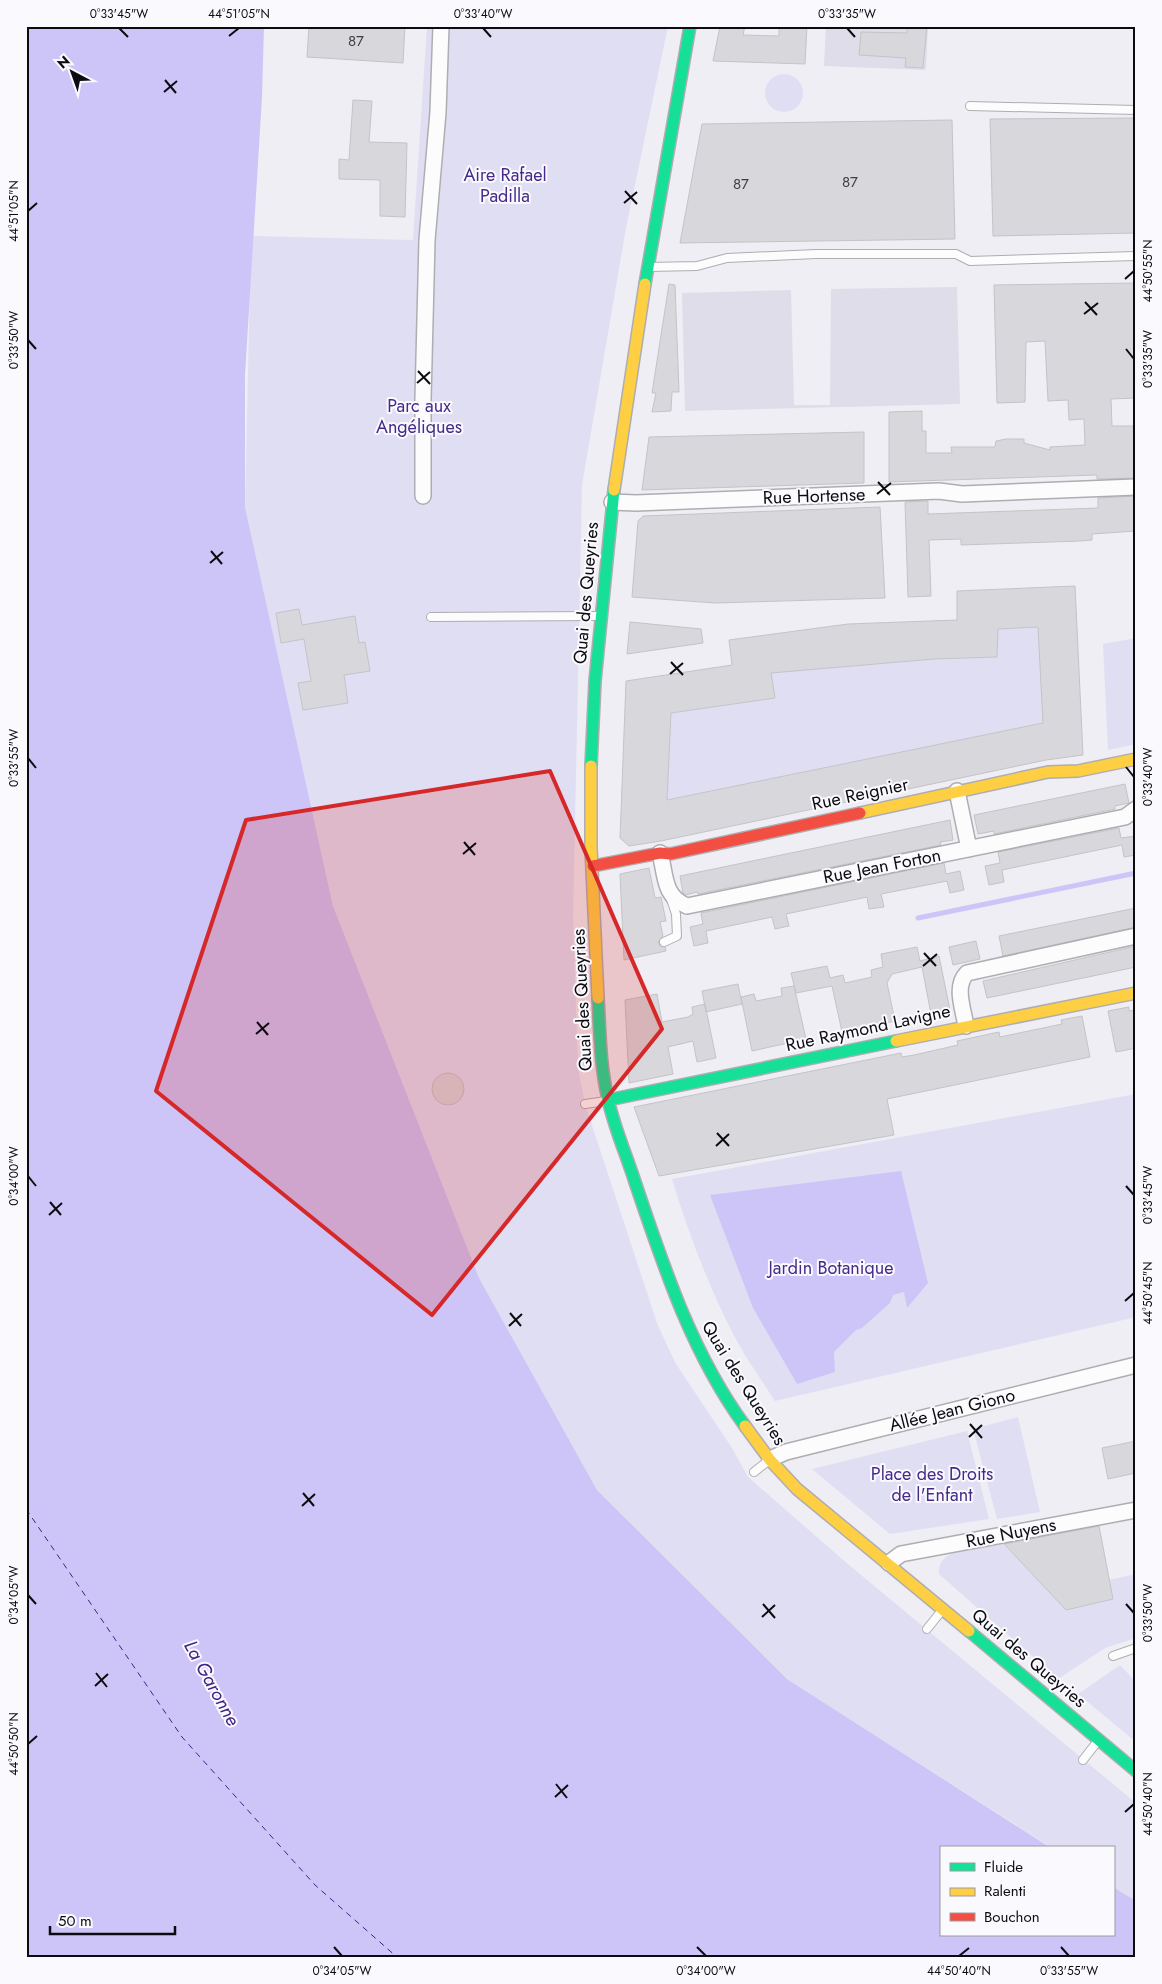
<svg xmlns="http://www.w3.org/2000/svg" width="1162" height="1984" viewBox="0 0 1162 1984" font-family="Jost,sans-serif">
<rect width="100%" height="100%" fill="#efeef4"/>
<!-- built -->
<path fill="#dedde9" d="M826,26H928L926,70L824,66Z
M957,287L960,404L685,411L682,293L791,290L794,405H830L831,289Z"/>
<!-- green -->
<path fill="#e0def3" d="M427,26H668L626,228L582,485L573,919L578,1068L585,1104L658,1326L676,1364L732,1448L748,1477L849,1565L1136,1803V1901L1113,1887V1848H1052L787,1679L597,1490L479,1278L333,906L245,507L251,236L413,240Z
M765 93a19 19 0 1 1 38 0a19 19 0 1 1-38 0Z
M1038,627L1043,723L667,800L671,713L775,698L771,673L934,659L997,657L998,629Z
M1136,638V744L1108,750L1103,644Z
M1136,1094V1317L775,1401C763,1382 749,1363 738,1343C710,1291 689,1235 672,1179Z
M1018,1417L1040,1512L997,1519L973,1429Z
M967,1431L989,1519L890,1534L812,1469Z
M1002,1543L1067,1610L1112,1599L1109,1580L1136,1574V1638L1105,1648L1058,1679L939,1574C937,1546 983,1546 1002,1543Z
M1120,1665L1136,1682V1742L1078,1694Z"/>
<!-- water -->
<path fill="#cdc5f8" d="M26,26H264L262,97L245,375V507L333,906L479,1278L597,1490L787,1679L1051,1848H941V1935H1113V1887L1136,1901V1958H26Z
M901,1171L928,1283L907,1308L904,1292L893,1295L890,1303L862,1328L856,1330L834,1352L835,1372L797,1384L753,1308L710,1195Z"/>
<g fill="none" stroke-linecap="round" stroke-linejoin="round">
<!-- stream -->
<path stroke="#cdc5f8" stroke-width="5" d="M918,918L1136,873"/>
<!-- ferry -->
<path stroke="#402384" stroke-width="1" stroke-dasharray="6 5" stroke-linecap="butt" d="M26,1509L182,1737L315,1885L398,1958"/>
</g>
<!-- building -->
<path fill="#d8d7dc" stroke="#c4c3c7" fill-rule="evenodd" d="M309,26H405L403,63L307,57Z
M720,26H745L743,35L779,36V26H807L805,64L713,61Z
M907,26H927L923,68L905,67L906,58L859,55L861,32L907,33Z
M353,100L372,101L369,142L407,143L405,217L380,216V180L339,179V159L349,160Z
M1134,118L1136,233L993,236L990,119Z
M952,120L955,239L680,243L702,124Z
M1136,283V398L1111,399L1112,426H1133L1136,478L1097,479V475L889,482V412L922,411V431H926V453H952L951,447H995L996,441L1006,439H1024V443L1050,450V447L1085,445L1084,419L1069,420L1068,400L1048,401L1045,341L1026,342L1025,402L997,403L994,285Z
M669,284L675,285L679,392H672L671,411L652,412L656,393H652Z
M864,432V483L642,490L649,437Z
M1136,496V531L1092,534V540L1080,541L961,545V539L929,540L931,596L908,597L905,502L928,501V514L1098,508V498Z
M880,507L885,598L715,603L632,597L638,521L643,516Z
M1075,586L1083,755L1046,760L661,841L629,846L620,838L626,681L732,665L729,640L848,624L957,620V591ZM1038,627L1043,723L667,800L671,713L775,698L771,673L934,659L997,657L998,629Z
M299,609L302,625L355,616L359,643L365,642L370,671L344,675L348,703L303,710L298,683L311,681L304,639L281,643L276,613Z
M630,622L701,629L703,643L627,654Z
M1125,784L1129,803L1115,806V809L994,834V831L978,834L974,815Z
M950,820L953,840L940,842L941,845L698,894L697,892L686,895L683,893L680,876Z
M1119,828L1121,838L1136,836V855L1124,857L1122,845L1002,870L1004,882L989,885L985,866L1000,863L998,852Z
M944,863L946,874L960,871L964,890L950,893L947,881L881,894L884,907L869,909L867,897L786,914L789,926L775,929L772,917L706,931L708,943L694,946L690,927L703,924L701,913Z
M649,868L655,898L661,897L666,921L660,922L663,936L658,942L660,946L665,947L666,951L624,960L620,874Z
M1136,908V927L1003,956L999,936Z
M976,941L980,959L953,965L949,947Z
M1136,946V967L987,998L983,981Z
M917,947L920,961L939,956L950,1010L931,1014L922,967L892,974L887,983L895,1021L842,1032L832,986L796,993L791,973L827,966L830,978L843,975L845,983L872,977L871,970L883,967L881,954Z
M738,984L742,1004L706,1012L702,991Z
M794,986L806,1039L752,1051L741,997L754,994L756,1001L782,996L781,988Z
M657,994L662,1022L688,1017L693,1014L692,1007L705,1004L716,1058L697,1062L693,1041L668,1047L673,1074L629,1083L625,1000Z
M1129,1007V1011L1136,1010V1048L1116,1052L1108,1011Z
M1082,1016L1090,1057L887,1099L894,1135L659,1176L634,1107L901,1053L902,1057L914,1055L958,1045L957,1041L999,1032L1000,1037L1062,1024L1061,1020Z
M432 1089a16 16 0 1 1 32 0a16 16 0 1 1-32 0Z
M1136,1441V1473L1108,1479L1102,1448Z
M1099,1526L1113,1599L1066,1610L1004,1544Z"/>
<g fill="none" stroke-linecap="round" stroke-linejoin="round">
<!-- lane casing -->
<g stroke="#aeadb1" stroke-width="10">
<path id="lane" d="M970,106L1136,110
M648,267L697,266L727,258L816,254H956L970,261L1136,256
M431,617L599,616
M664,942L677,936L676,914L671,899
M585,1104L606,1101
M754,1472L768,1461
M927,1629L943,1609
M1113,1656L1136,1648
M1083,1760L1097,1742"/>
</g>
<!-- street casing -->
<g stroke="#aeadb1" stroke-width="18">
<path id="street" d="M423,496V399L427,240L438,112L441,26
M612,502L636,503L939,491L962,494L1136,487
M957,791L969,849
M660,853C666,876 663,896 687,906L1125,817L1136,809
M966,1026C963,1008 954,986 967,973L1136,936
M770,1459L786,1452L1136,1365
M889,1563L901,1554L1136,1510"/>
</g>
<!-- fast casing -->
<g stroke="#aeadb1" stroke-width="14">
<path id="fast" d="M645,284L690,26
M591,766L595,681L614,490
M598,998C600,1031 600,1066 608,1099C614,1127 626,1154 635,1182C663,1265 692,1354 745,1426
M608,1100L896,1041
M969,1631L1136,1771"/>
</g>
<!-- slow casing -->
<g stroke="#aeadb1" stroke-width="14">
<path id="slow" d="M614,490L645,284
M591,766V848L598,998
M860,813L1048,772L1078,771L1136,759
M896,1041L1136,993
M745,1426L770,1460L797,1489L969,1631"/>
</g>
<!-- jam casing -->
<g stroke="#aeadb1" stroke-width="14">
<path id="jam" d="M593,866L660,853L670,854L860,813"/>
</g>
<!-- lane -->
<use href="#lane" stroke="#fdfcfd" stroke-width="8"/>
<!-- street -->
<use href="#street" stroke="#fdfcfd" stroke-width="15"/>
<!-- fast -->
<use href="#fast" stroke="#16e098" stroke-width="11"/>
<!-- slow -->
<use href="#slow" stroke="#ffcf43" stroke-width="11"/>
<!-- jam -->
<use href="#jam" stroke="#f24e42" stroke-width="11"/>
</g>
<!-- marked area -->
<path fill="#d62828" fill-opacity="0.2" stroke="#d62828" stroke-width="4" stroke-linejoin="round" d="M550,771L662,1029L432,1315L156,1091L246,820Z"/>
<!-- ticks -->
<path fill="none" stroke="#0c0b0f" stroke-width="2" d="M119,28L128,37M483,28L491,37M847,28L855,37M229,36L239,28M165,80L176,93M164,92L177,81M625,191L637,204M624,203L637,192M28,211L37,203M1125,279L1134,271M1085,302L1097,315M1084,314L1098,303M28,340L36,349M1126,349L1134,359M418,371L430,384M417,383L430,372M878,482L890,495M877,494L891,483M211,551L222,564M210,563L223,552M671,662L683,675M670,674L683,663M28,758L36,768M1126,767L1134,777M464,842L475,855M463,854L476,843M924,953L936,966M923,966L937,954M257,1022L268,1035M256,1034L269,1023M717,1133L729,1146M716,1146L729,1134M28,1176L36,1186M1126,1186L1134,1195M50,1202L61,1215M49,1215L62,1203M1125,1301L1134,1293M510,1313L521,1326M509,1326L522,1314M970,1424L982,1438M969,1437L982,1425M303,1493L314,1506M302,1506L315,1494M28,1595L36,1604M763,1604L775,1618M1126,1604L1134,1613M762,1617L775,1605M96,1673L107,1687M95,1686L108,1674M28,1744L37,1736M556,1784L567,1798M555,1797L568,1785M1125,1812L1134,1804M334,1947L342,1956M697,1947L706,1956M1061,1947L1069,1956M959,1956L969,1948"/>
<g text-anchor="middle" dominant-baseline="central" stroke-width="4" stroke-linejoin="round" paint-order="stroke">
<!-- number labels -->
<g font-size="15" fill="#3f3e42">
<text x="356" y="41">87</text>
<text x="850" y="182">87</text>
<text x="741" y="184">87</text>
</g>
<!-- park labels -->
<g font-size="18" fill="#452a8a" stroke="#fafafe">
<text x="505" y="175">Aire Rafael<tspan x="505" dy="21">Padilla</tspan></text>
<text x="419" y="406">Parc aux<tspan x="419" dy="21">Angéliques</tspan></text>
<text x="831" y="1268">Jardin Botanique</text>
<text x="932" y="1474">Place des Droits<tspan x="932" dy="21">de l'Enfant</tspan></text>
</g>
<!-- street labels -->
<g font-size="18" fill="#0c0b0f" stroke="#fafafe">
<text transform="translate(814 496) rotate(-2)">Rue Hortense</text>
<text transform="translate(586 593) rotate(-85)">Quai des Queyries</text>
<text transform="translate(860 794) rotate(-12)">Rue Reignier</text>
<text transform="translate(882 866) rotate(-11)">Rue Jean Forton</text>
<text transform="translate(582 1000) rotate(-93)">Quai des Queyries</text>
<text transform="translate(868 1028) rotate(-12)">Rue Raymond Lavigne</text>
<text transform="translate(744 1383) rotate(58)">Quai des Queyries</text>
<text transform="translate(952 1410) rotate(-14)">Allée Jean Giono</text>
<text transform="translate(1011 1533) rotate(-11)">Rue Nuyens</text>
<text transform="translate(1029 1658) rotate(40)">Quai des Queyries</text>
</g>
<!-- water labels -->
<g font-size="19" font-style="italic" fill="#402384" stroke="#fafafe">
<text transform="translate(212 1683) rotate(61)">La Garonne</text>
</g>
</g>
<!-- border -->
<rect width="1162" height="1984" fill="none" stroke="#fafafe" stroke-width="55"/>
<!-- legend -->
<rect x="940" y="1846" width="175" height="90" fill="#fafafe" stroke="#9b9a9e"/>
<rect x="950" y="1863" width="25" height="8" fill="#16e098" stroke="#9b9a9e"/>
<text x="984" y="1872" font-size="15" fill="#0c0b0f">Fluide</text>
<rect x="950" y="1888" width="25" height="8" fill="#ffcf43" stroke="#9b9a9e"/>
<text x="984" y="1896" font-size="15" fill="#0c0b0f">Ralenti</text>
<rect x="950" y="1913" width="25" height="8" fill="#f24e42" stroke="#9b9a9e"/>
<text x="984" y="1922" font-size="15" fill="#0c0b0f">Bouchon</text>
<!-- north arrow -->
<g transform="translate(72 72) rotate(319)" stroke="#fafafe" stroke-width="4" paint-order="stroke">
<path d="M0-4L9 19L0 12L-9 19Z" fill="#0c0b0f"/>
<text y="-8" font-size="14" font-weight="bold" text-anchor="middle" fill="#0c0b0f">N</text>
</g>
<!-- scale -->
<path d="M50 1926v8h125v-8" fill="none" stroke="#0c0b0f" stroke-width="2.5"/>
<text x="58" y="1926" font-size="15" fill="#0c0b0f" stroke="#fafafe" stroke-width="4" paint-order="stroke">50 m</text>
<rect x="28" y="28" width="1106" height="1928" fill="none" stroke="#0c0b0f" stroke-width="2"/>
<g font-size="12" text-anchor="middle" fill="#0c0b0f">
<text x="119" y="18">0°33'45"W</text>
<text x="239" y="18">44°51'05"N</text>
<text x="483" y="18">0°33'40"W</text>
<text x="847" y="18">0°33'35"W</text>
<text transform="translate(14 211) rotate(-90)" y="4">44°51'05"N</text>
<text transform="translate(1148 271) rotate(-90)" y="4">44°50'55"N</text>
<text transform="translate(14 340) rotate(-90)" y="4">0°33'50"W</text>
<text transform="translate(1148 359) rotate(-90)" y="4">0°33'35"W</text>
<text transform="translate(14 758) rotate(-90)" y="4">0°33'55"W</text>
<text transform="translate(1148 777) rotate(-90)" y="4">0°33'40"W</text>
<text transform="translate(14 1176) rotate(-90)" y="4">0°34'00"W</text>
<text transform="translate(1148 1195) rotate(-90)" y="4">0°33'45"W</text>
<text transform="translate(1148 1293) rotate(-90)" y="4">44°50'45"N</text>
<text transform="translate(14 1595) rotate(-90)" y="4">0°34'05"W</text>
<text transform="translate(1148 1613) rotate(-90)" y="4">0°33'50"W</text>
<text transform="translate(14 1744) rotate(-90)" y="4">44°50'50"N</text>
<text transform="translate(1148 1804) rotate(-90)" y="4">44°50'40"N</text>
<text x="342" y="1975">0°34'05"W</text>
<text x="706" y="1975">0°34'00"W</text>
<text x="959" y="1975">44°50'40"N</text>
<text x="1069" y="1975">0°33'55"W</text>
</g>
</svg>
